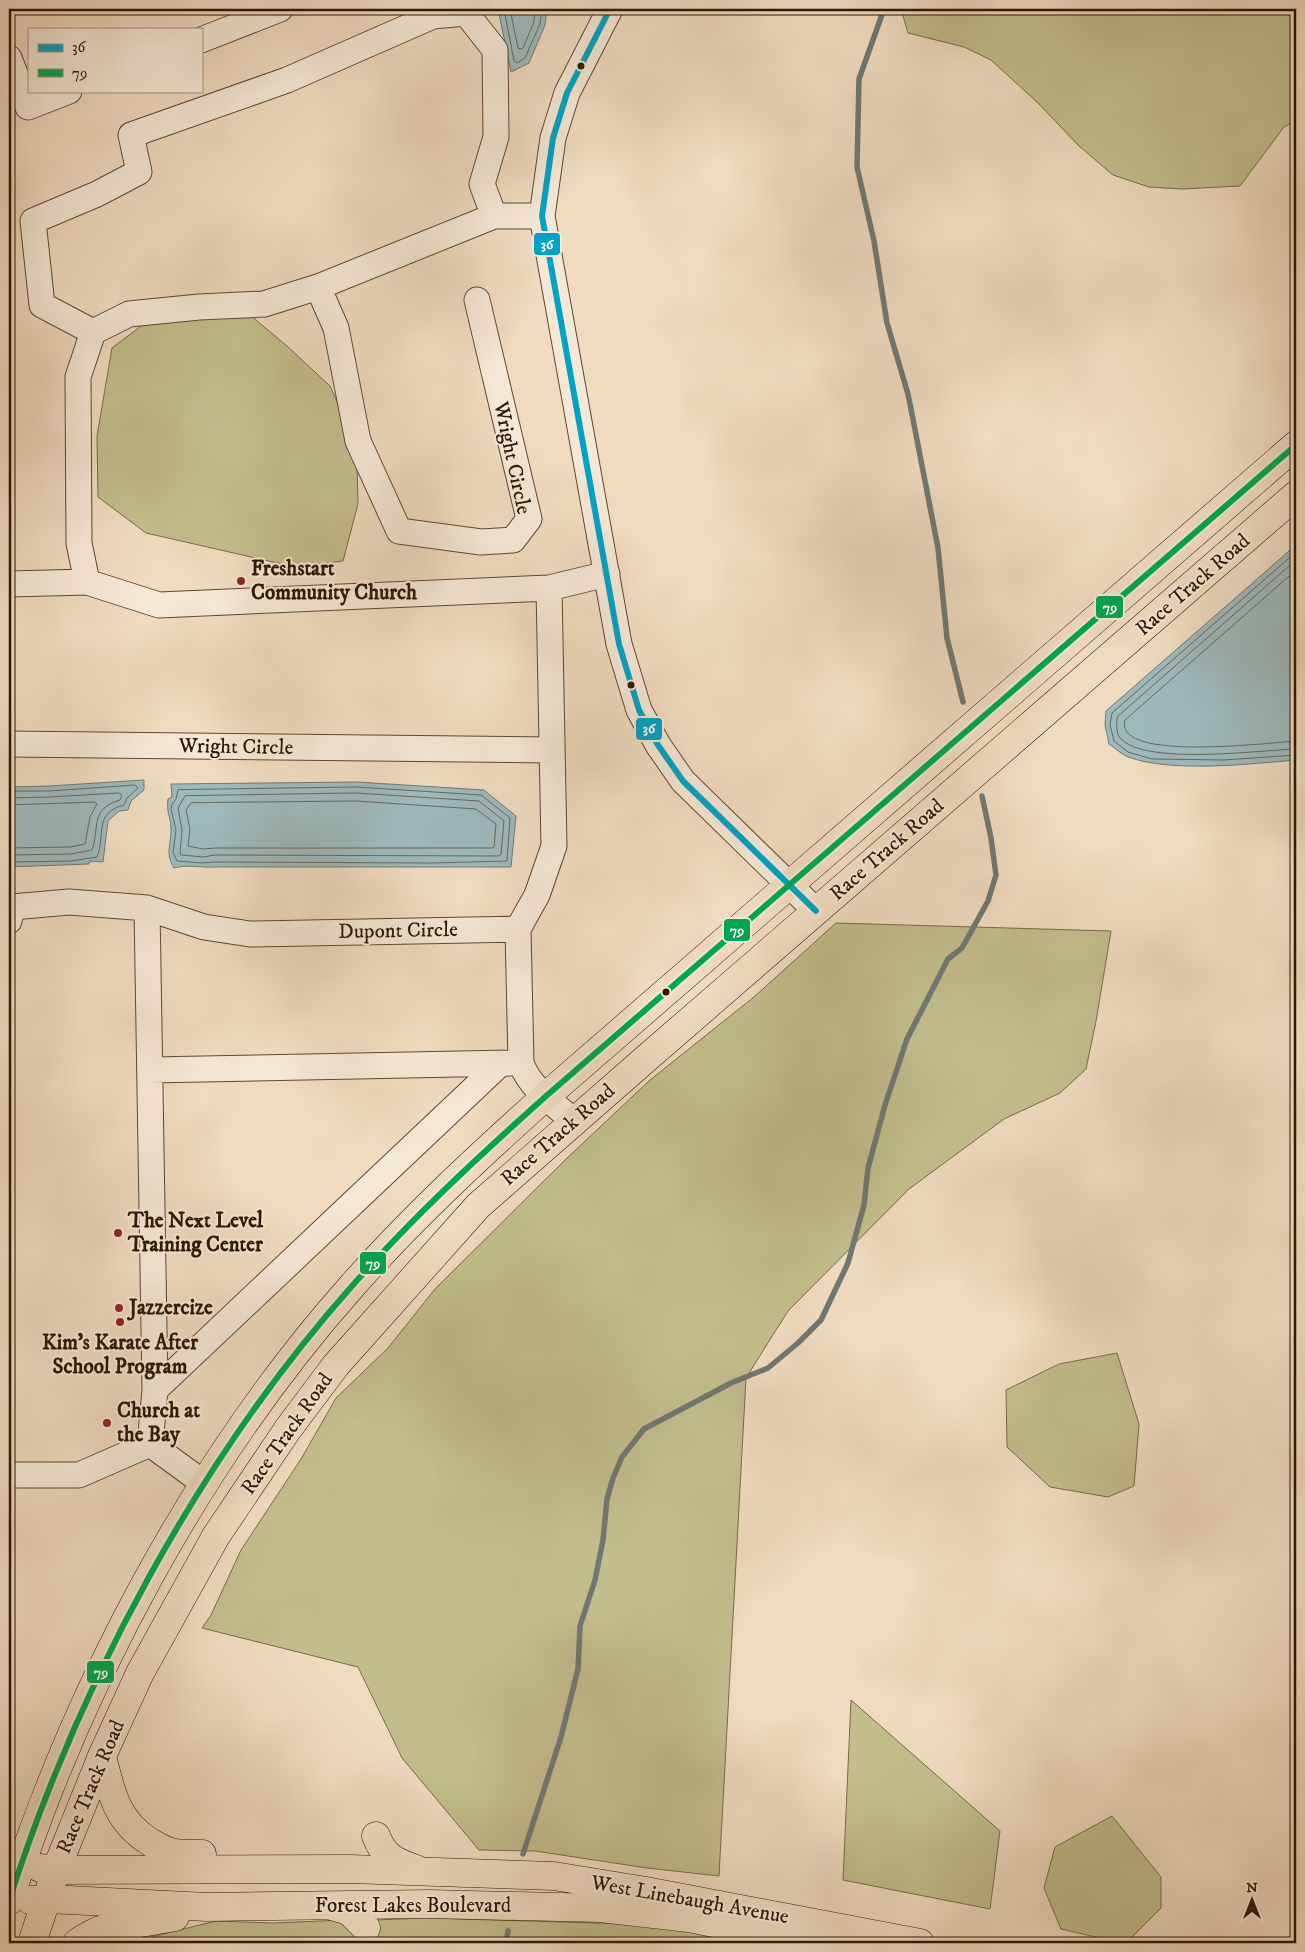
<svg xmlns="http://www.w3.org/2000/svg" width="1305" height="1952" viewBox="0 0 1305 1952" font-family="'IM FELL DW Pica',serif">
<rect width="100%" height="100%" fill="#f0dbc0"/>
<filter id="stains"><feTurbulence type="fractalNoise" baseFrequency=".004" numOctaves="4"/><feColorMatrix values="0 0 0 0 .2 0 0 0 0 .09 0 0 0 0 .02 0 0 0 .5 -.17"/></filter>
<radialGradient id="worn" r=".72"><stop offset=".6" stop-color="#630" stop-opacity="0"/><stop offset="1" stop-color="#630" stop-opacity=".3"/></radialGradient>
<!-- green -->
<path fill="#c2bd8d" stroke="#766a48" d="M901,9H1296V121L1284,127L1240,186L1182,189L1149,187L1113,175L1079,146L1037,102L991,60L964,47L908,33Z
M250,315L287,346L330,386L345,419L357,462L358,504L343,561L295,567L146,533L98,497L97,436L112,348L145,323Z
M836,923L1111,931L1096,1021L1086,1069L1060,1093L1004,1119L909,1189L788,1311L746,1378L719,1876L647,1868L535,1851L479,1850L402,1758L358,1667L202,1628L211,1615L241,1550L301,1459L336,1398L388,1348L435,1289L565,1160L650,1080L754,997Z
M1117,1353L1139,1424L1134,1486L1108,1497L1050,1487L1007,1447L1006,1390L1059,1364Z
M851,1700L1000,1831L990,1909L843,1880Z
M1112,1816L1161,1877V1908L1129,1940L1100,1938L1061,1929L1044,1888L1055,1847Z
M424,1918L665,1925L761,1943H96L115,1936H155L216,1921L273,1923L344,1920L366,1943L379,1929L376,1924L377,1920Z"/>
<!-- water -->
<path fill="#9eb9bc" stroke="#707872" d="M498,9H547L545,25L529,63L511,72Z
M1296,545V760C1249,764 1172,773 1128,757C1121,754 1115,748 1109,744L1105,725L1106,711Z
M144,780V790L131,801L128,810L119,811L108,821L103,862L90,861L89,864L9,867V787L49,786Z
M357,782L484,790L516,816L511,867H215C201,868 187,864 174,868C165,854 171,844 171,830C171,817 166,812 168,799L172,797L171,784Z"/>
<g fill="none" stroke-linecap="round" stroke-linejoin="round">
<!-- shore -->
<path stroke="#64685f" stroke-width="1" d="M504,9L514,61L517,63L525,58L540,24L542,9
M510,9L518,48L521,49L523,48L534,22L535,9
M1296,552L1112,713L1110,725L1114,741L1128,752L1152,759L1224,760L1296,755
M1296,560L1118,716C1116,722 1116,733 1120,738C1145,766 1260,750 1296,749
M1296,570L1125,720C1113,763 1274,742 1296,741
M356,787L481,795L510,818L507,861L432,863L215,862L202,863L177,861L173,852L176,830L171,809L172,804L176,799L178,790Z
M9,791H49L135,785L138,788L127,798L124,805C93,813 106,835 97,857L71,861L9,862
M356,793L479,801L504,821L501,854L499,856L215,855L203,857L182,855L180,854L182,830L178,808L185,796Z
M9,798L49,797L119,793L122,795L120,800C89,809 100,829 92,850L71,854L9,855
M356,801L476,809L496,824L494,847L492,848H215L203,849L188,846L190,829L186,810L191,803Z
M9,805L95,802L97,804L90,817L85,844L70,847L9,848"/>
<!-- stream -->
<path stroke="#707872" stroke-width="5.5" d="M884,9L859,79L857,167L874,241L887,323L908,394L918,445L938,548L947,638L963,702
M523,1854L561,1737L578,1669L580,1626L595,1580L603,1540L607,1499L613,1478L622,1457L644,1429L731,1383L768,1368L798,1343L821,1320L848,1263L864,1205L868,1168L885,1105L907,1039L948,959L962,948L988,901L996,875L991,838L982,796
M506,1943L508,1931"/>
<!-- minor casing -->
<g stroke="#5c4732" stroke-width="27">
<path id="minor" d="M610,9L567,93L553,138L542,216L619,644L639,710L658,745L683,781L816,911
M201,40L280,9
M9,58L28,107L69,91
M318,287L336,328L358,441L399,531L481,542L513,540L529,519L477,300
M93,332L42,305L33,221L97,194L139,172L131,135L287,80L433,16L466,13L495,50L496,137L482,184L494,216
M87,582L79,543L78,377L93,332L129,314L199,307L264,304L318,287L494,216H542
M9,584L87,582L159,605L549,588L607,574
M9,744L552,750
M147,908L155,1390L150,1444
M9,921L12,907L69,902L147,908L204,927L250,934L518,929L521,1063C530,1088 554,1104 574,1121
M518,929L537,895L554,846L549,588
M150,1070L510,1063
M155,1390L501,1063
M9,1475H79L150,1444L205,1484"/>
</g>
<!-- major casing -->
<g stroke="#2b1602" stroke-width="29">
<path id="major" d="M102,1756C111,1792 116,1821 150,1842C157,1846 163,1850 171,1852C180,1855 192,1853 202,1854
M376,1836C384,1857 395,1862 416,1869
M40,1868L56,1870L350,1869L554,1876L646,1891L920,1943
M30,1900L48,1899L207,1907L430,1904L600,1908L689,1918L814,1943
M9,1901C79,1683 199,1458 352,1286C412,1218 478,1157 545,1097L1296,445
M332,1906L349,1911L366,1928
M32,1943L56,1870L102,1756L140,1673L216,1536L288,1429L336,1365L478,1206L641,1063L1296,495
M77,1943C101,1926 112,1926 140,1923C152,1921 164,1919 175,1917"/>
</g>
<!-- minor -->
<use href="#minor" stroke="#f5e8d6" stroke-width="25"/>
<!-- major -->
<use href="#major" stroke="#f0dbc0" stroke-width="28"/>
<!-- bus-1 casing -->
<g stroke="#f5e8d6" stroke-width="10">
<path id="bus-1" d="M610,9L567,93L553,138L542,216L619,644L639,710L658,745L683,781L816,911"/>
</g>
<!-- bus-2 casing -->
<g stroke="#f5e8d6" stroke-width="10">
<path id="bus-2" d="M9,1901C79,1683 199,1458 352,1286C412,1218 478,1157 545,1097L1296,445"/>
</g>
<!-- bus-1 -->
<use href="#bus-1" stroke="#02a2c4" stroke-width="6"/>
<!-- bus-2 -->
<use href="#bus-2" stroke="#00a651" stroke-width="6"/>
</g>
<!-- markers -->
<g fill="#2b1602" stroke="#f5e8d6" stroke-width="2">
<circle cx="581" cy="66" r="4.5"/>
<circle cx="631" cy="685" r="4.5"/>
<circle cx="666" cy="992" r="4.5"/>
</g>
<g fill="#8f2418" stroke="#f5e8d6" stroke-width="2">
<circle cx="241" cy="581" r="5"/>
<circle cx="118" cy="1233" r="5"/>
<circle cx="119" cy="1308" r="5"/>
<circle cx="120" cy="1322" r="5"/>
<circle cx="107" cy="1423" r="5"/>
</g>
<g text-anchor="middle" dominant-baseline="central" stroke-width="4" stroke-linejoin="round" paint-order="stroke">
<!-- street labels -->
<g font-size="21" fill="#2b1602" stroke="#f5e8d6">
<text transform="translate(512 458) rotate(78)">Wright Circle</text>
<text transform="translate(1193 585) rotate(-41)">Race Track Road</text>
<text transform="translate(236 747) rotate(1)">Wright Circle</text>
<text transform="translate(887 850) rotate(-41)">Race Track Road</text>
<text transform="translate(398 931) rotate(-1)">Dupont Circle</text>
<text transform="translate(558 1135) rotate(-41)">Race Track Road</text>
<text transform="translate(287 1434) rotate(-55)">Race Track Road</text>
<text transform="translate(91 1787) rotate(-67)">Race Track Road</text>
<text transform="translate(690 1900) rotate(10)">West Linebaugh Avenue</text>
<text x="413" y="1906">Forest Lakes Boulevard</text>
</g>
<!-- poi labels -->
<g font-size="21" font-weight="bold" fill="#2b1602" stroke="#f5e8d6" text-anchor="start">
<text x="251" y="569">Freshstart<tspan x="251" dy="24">Community Church</tspan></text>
<text x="128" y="1221">The Next Level<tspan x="128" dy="24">Training Center</tspan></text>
<text x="129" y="1308">Jazzercize</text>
<text x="120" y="1343" text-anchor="middle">Kim's Karate After<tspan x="120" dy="24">School Program</tspan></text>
<text x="117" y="1411">Church at<tspan x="117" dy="24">the Bay</tspan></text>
</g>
</g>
<g stroke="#f5e8d6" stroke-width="2">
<rect x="533" y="232" width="28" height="24" rx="5" fill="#02a2c4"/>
<rect x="1095" y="595" width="29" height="24" rx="5" fill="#00a651"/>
<rect x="635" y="717" width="28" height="24" rx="5" fill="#02a2c4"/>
<rect x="723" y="918" width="28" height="24" rx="5" fill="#00a651"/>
<rect x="359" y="1251" width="28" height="24" rx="5" fill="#00a651"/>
<rect x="86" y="1660" width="29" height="24" rx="5" fill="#00a651"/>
</g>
<g font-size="14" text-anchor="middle" font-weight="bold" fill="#fff">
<text x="547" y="249">36</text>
<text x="1110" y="612">79</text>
<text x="649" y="733">36</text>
<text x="737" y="935">79</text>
<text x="373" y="1268">79</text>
<text x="101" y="1677">79</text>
</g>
<!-- margin -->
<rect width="1305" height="1952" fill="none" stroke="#f0dbc0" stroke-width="30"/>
<rect x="10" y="10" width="1285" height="1932" fill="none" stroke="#2b1602" stroke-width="2.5"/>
<rect x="15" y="15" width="1275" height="1922" fill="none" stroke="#2b1602"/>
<!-- legend -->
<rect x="28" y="28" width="175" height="65" fill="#f5e8d6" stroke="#a49481"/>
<rect x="38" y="44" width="25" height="8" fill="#02a2c4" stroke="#a49481"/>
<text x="72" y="52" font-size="15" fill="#2b1602">36</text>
<rect x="38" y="69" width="25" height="8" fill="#00a651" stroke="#a49481"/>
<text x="72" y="78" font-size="15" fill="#2b1602">79</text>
<!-- north arrow -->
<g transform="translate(1252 1900)" stroke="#f5e8d6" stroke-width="4" paint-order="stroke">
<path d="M0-4L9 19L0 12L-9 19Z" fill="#2b1602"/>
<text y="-8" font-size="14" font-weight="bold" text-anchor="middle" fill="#2b1602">N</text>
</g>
<rect width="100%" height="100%" filter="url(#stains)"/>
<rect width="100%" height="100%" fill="url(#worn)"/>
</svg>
